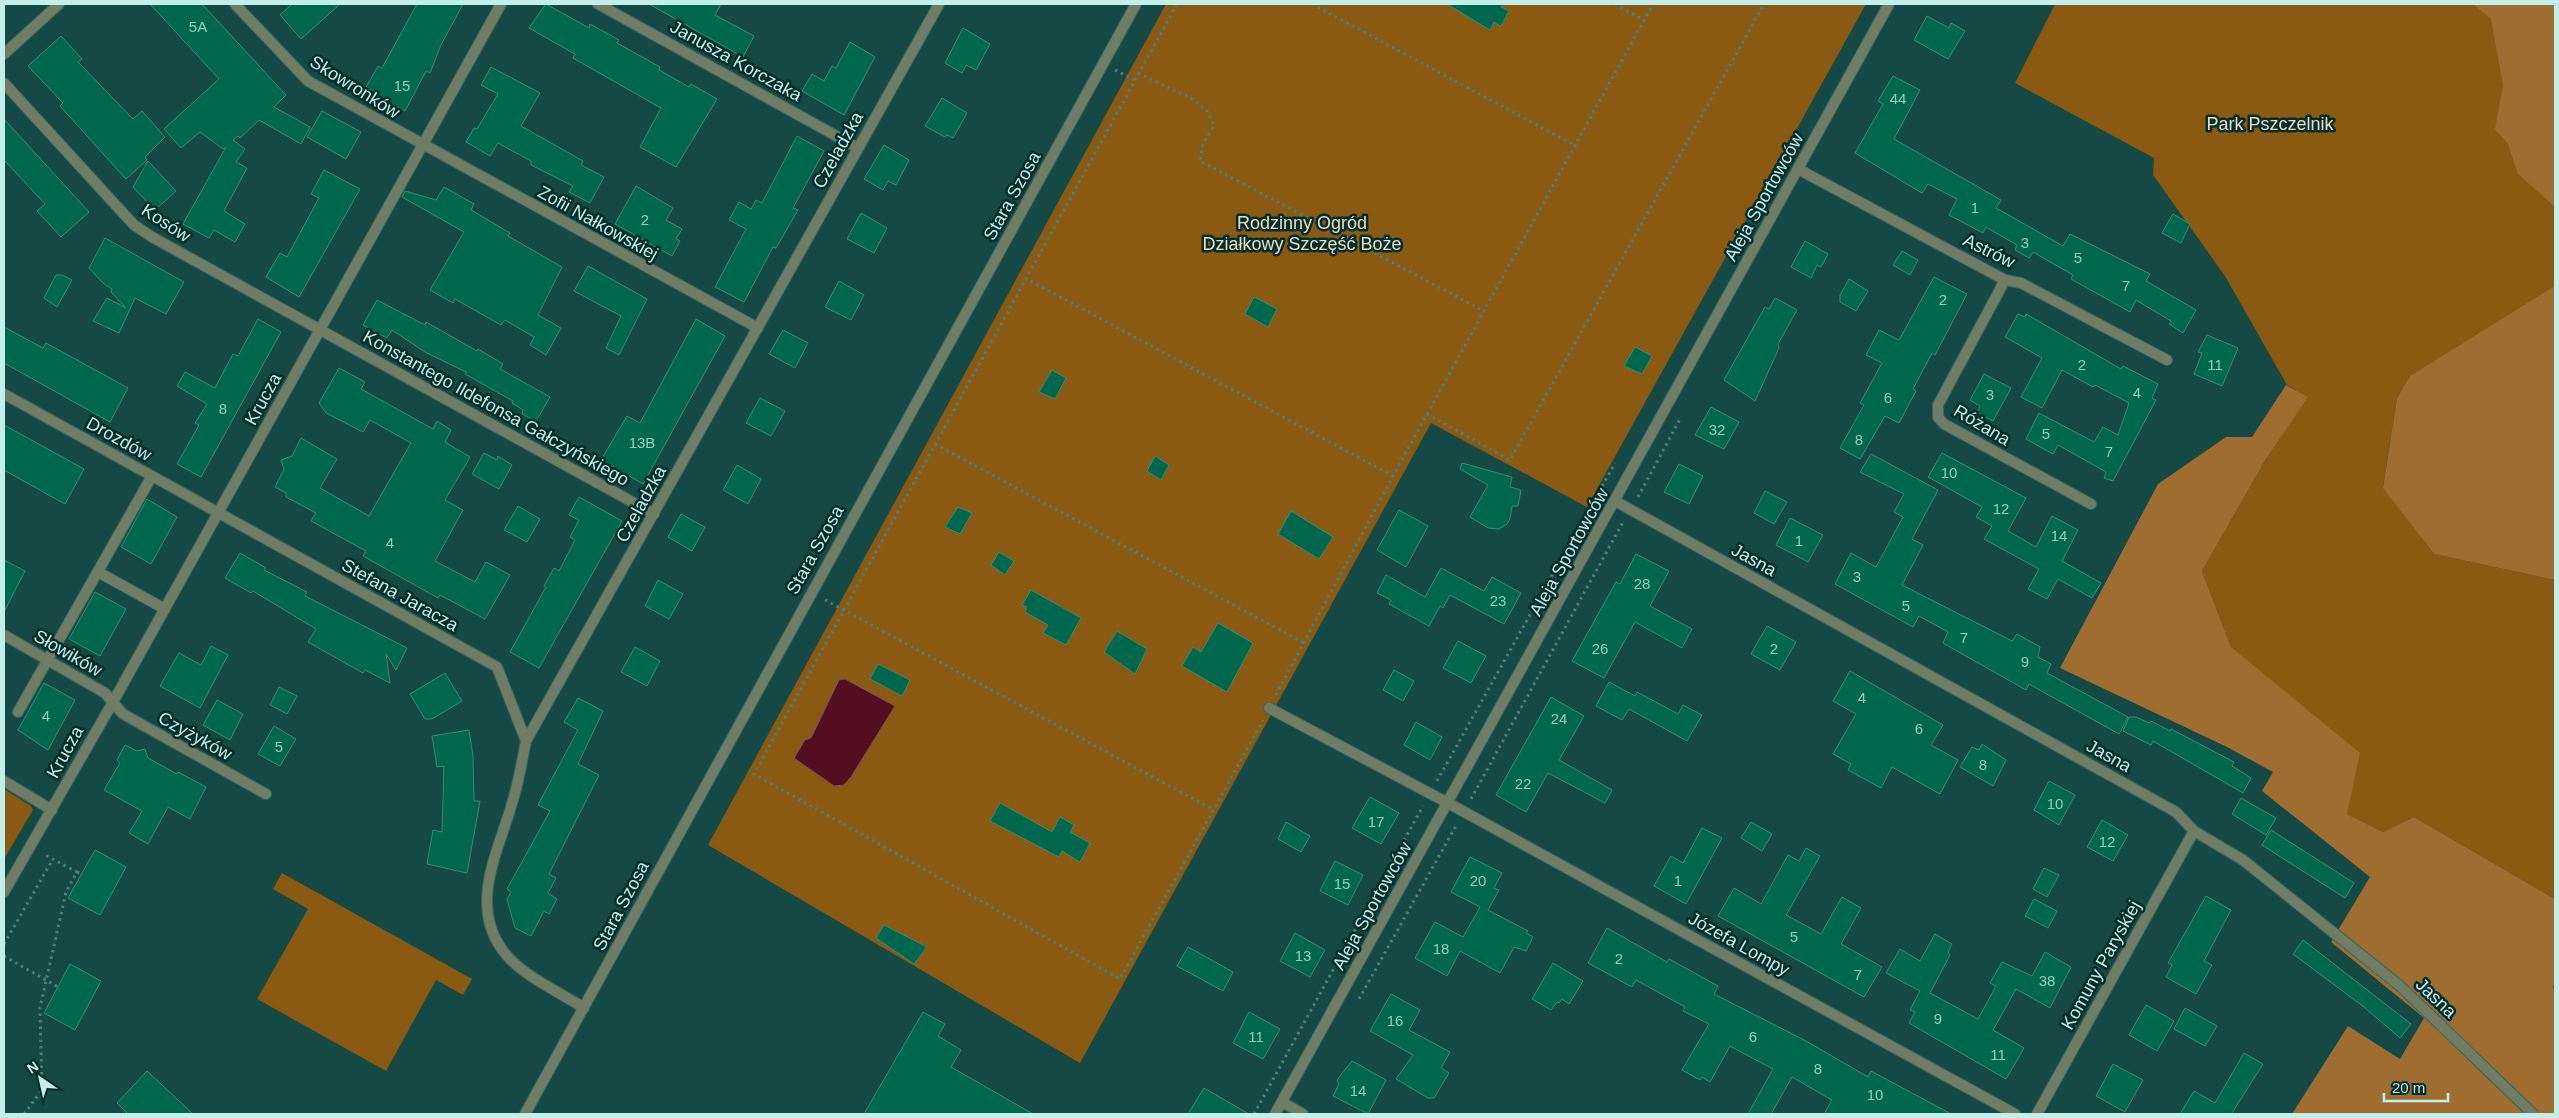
<svg xmlns="http://www.w3.org/2000/svg" width="2559" height="1118" viewBox="0 0 2559 1118" font-family="Helvetica,sans-serif">
<rect width="100%" height="100%" fill="#144946"/>
<!-- green -->
<path fill="#8a5912" d="M1166,4H1866L1587,507L1431,423L1080,1063L708,845Z
M2055,4H2555V511L2410,376L2397,398L2383,487L2434,554L2555,580V899L2414,817L2383,832L2347,814L2286,694L2231,647L2202,571L2266,459L2307,397L2287,385L2225,276L2153,175L2154,158L2015,83Z
M4,789L31,806L33,810L4,859Z
M282,873L472,979L463,995L436,980L386,1071L257,999L308,909L273,889Z"/>
<!-- forest -->
<path fill="#9f6d2f" d="M2473,4H2555V207L2518,174L2508,144L2495,129L2503,85L2491,19Z
M2555,286V580L2434,554L2383,488L2397,398L2410,376Z
M2286,385L2308,397L2266,459L2202,571L2231,647L2360,753L2347,814L2383,832L2414,817L2555,899V982L2553,988L2555,989V1114H2292L2348,1026L2400,1059L2424,1018L2331,942L2370,877L2262,791L2273,772L2227,747L2060,668L2158,484L2226,437H2252Z"/>
<!-- water -->
<path fill="#530e22" stroke="#75525e" d="M845,679L895,706L851,777L844,785L834,786L794,758L805,740L811,738L839,680Z"/>
<!-- building -->
<path fill="#00674f" stroke="#398d73" d="M150,4H202L286,95L274,107L310,127L301,144L259,120L240,138L238,136L233,140L245,149L236,162L247,168L224,211L245,224L235,242L214,230L209,238L183,224L226,147L223,149L200,132L181,148L164,129L219,79Z
M292,4H340L301,39L280,15Z
M417,4H463L441,45L430,73L426,71L405,111L375,95L376,92L366,87L378,66L382,68Z
M546,4L589,28L590,24L619,40L617,43L660,67L659,70L689,87L691,84L717,99L676,167L640,147L661,108L573,58L575,54L529,28Z
M649,4H721L715,15L754,36L743,57Z
M1447,4H1503L1501,7L1509,11L1501,26L1494,22L1490,30Z
M1927,16L1949,28L1951,23L1965,31L1948,59L1914,40Z
M963,28L990,44L976,70L966,65L962,73L945,63Z
M61,36L82,59L78,62L133,119L142,111L165,137L145,157L147,160L126,179L60,106L63,103L28,66Z
M850,42L875,57L844,115L802,91L812,74L824,81L832,66L836,68Z
M491,67L540,93L521,126L583,161L581,165L604,177L590,203L569,192L573,186L531,165V161L498,143L490,156L466,142L474,128L477,129L498,94L481,85Z
M1893,76L1920,90L1894,139L2001,200L1996,208L2063,246L2070,234L2150,274L2146,281L2196,310L2183,333L2169,324L2171,321L2136,300L2130,312L2071,279L2073,275L2033,252L2029,258L2015,250L2017,245L1986,227L1983,233L1949,215L1957,199L1928,184L1922,193L1855,153L1883,104L1878,101Z
M942,98L967,113L953,138L947,135L945,137L925,126Z
M322,111L361,132L346,159L307,137Z
M4,119L89,212L61,237L37,211L45,204L4,160Z
M797,136L824,151L793,208L798,210L776,248L773,247L744,302L715,287L746,229L729,220L739,202L751,209L756,200L762,203Z
M884,145L909,160L896,185L888,181L883,190L864,179Z
M148,161L176,191L155,210L133,187Z
M324,170L360,189L299,297L266,277L280,253L287,257L319,198L311,194Z
M636,186L673,208L666,220L682,229L676,239L680,241L672,256L615,224Z
M444,187L474,204L471,210L510,233L508,236L562,267L538,315L561,328L546,355L530,345L534,337L505,320L501,325L455,299L453,303L430,290L464,232L402,197L405,191L436,200Z
M861,213L887,228L874,253L847,239Z
M2173,214L2190,224L2181,243L2162,233Z
M105,238L184,282L166,314L135,298L119,333L93,321L107,298L126,308L111,292L112,289L103,283L89,268Z
M1805,241L1828,254L1821,267L1817,265L1811,278L1791,267Z
M1902,251L1918,260L1910,275L1893,265Z
M588,266L647,299L619,355L606,348L621,316L574,291Z
M56,275H62L72,280L57,307L44,298Z
M1934,277L1967,294L1935,355L1932,353L1913,389L1916,391L1899,423L1885,416L1860,459L1840,448L1864,405L1860,403L1882,363L1866,355L1879,330L1899,340Z
M1849,279L1868,291L1856,311L1840,302V295Z
M839,281L864,295L851,320L825,307Z
M1254,297L1277,309L1268,327L1245,314Z
M1775,298L1797,310L1778,344L1779,348L1755,401L1724,380L1765,307L1769,309Z
M377,300L425,325L426,322L477,351L478,349L503,364L500,369L550,397L536,421L522,414L523,410L512,403L513,401L465,374L466,372L425,352L392,330L387,338L363,325Z
M2018,314L2025,317L2026,314L2121,369L2123,366L2158,384L2152,398L2156,400L2113,481L2104,478L2106,472L2058,445L2053,454L2026,439L2039,413L2094,442L2103,427L2118,435L2129,403L2095,385L2093,387L2062,370L2042,408L2021,397L2042,358L2005,337Z
M258,319L281,332L201,477L177,464L199,425L195,423L207,404L177,386L185,372L215,388L233,354L238,356Z
M696,319L725,336L643,484L601,460L627,416L640,423Z
M4,327L43,348L46,343L128,388L110,422L4,363Z
M783,330L808,343L795,368L769,354Z
M2207,335L2238,348L2222,386L2194,374L2202,353L2198,352Z
M1635,347L1652,356L1642,374L1624,366Z
M339,368L365,382L361,389L433,429L437,421L451,430L445,442L470,457L445,500L463,510L435,561L475,582L486,562L510,575L485,619L440,595L438,598L363,556L366,551L311,521L316,513L286,497V493L275,487L284,469L281,460L292,456L301,438L337,459L320,488L369,516L411,443L370,420L363,432L326,413L319,403Z
M1052,370L1066,378L1055,399L1039,392Z
M1984,374L2011,388L1993,421L1977,412L1980,406L1970,400Z
M760,398L785,411L771,436L746,423Z
M1711,407L1739,422L1724,449L1695,435Z
M4,425L84,469L65,504L4,470Z
M484,453L497,460L498,456L512,465L499,489L472,474Z
M1942,453L2026,498L2008,531L2036,547L2052,516L2078,530L2062,561L2101,583L2092,598L2058,579L2047,599L2028,589L2039,569L1984,539L1992,526L1976,517L1982,507L1928,477Z
M1871,454L1938,490L1912,539L1923,545L1902,585L2012,641L2017,634L2040,647L2038,657L2051,664L2047,673L2128,717L2119,734L2029,684L2026,690L1943,643L1948,632L1919,616L1913,627L1835,584L1851,553L1876,567L1903,517L1894,512L1904,494L1860,472Z
M1155,456L1169,465L1161,480L1147,471Z
M1462,463L1512,477L1510,487L1521,490L1518,506H1512L1510,519L1507,524L1499,529L1488,528L1470,517L1488,485L1460,469Z
M1679,464L1703,476L1689,504L1664,492Z
M737,465L761,479L748,504L723,490Z
M1765,491L1787,502L1774,524L1754,513Z
M579,497L622,521L539,668L510,652L546,587L544,586L554,568L559,571L575,540L570,537L579,520L569,515Z
M147,499L177,517L151,564L121,547Z
M518,506L540,519L527,542L504,530Z
M958,507L972,513L960,534L945,527Z
M1399,510L1428,526L1406,567L1377,550Z
M1291,511L1333,537L1319,559L1278,534Z
M681,514L705,527L692,551L668,537Z
M1790,518L1823,535L1808,562L1776,545Z
M999,552L1014,561L1005,575L991,565Z
M240,553L266,568L264,570L307,592L305,596L407,648L396,670L386,654L390,683L365,670L363,673L308,642L316,629L253,591L251,593L225,578Z
M1636,554L1669,571L1650,606L1692,629L1682,648L1635,622L1604,678L1572,661L1616,582L1620,584Z
M4,560L25,571L4,612Z
M1441,568L1484,591L1492,577L1521,593L1504,624L1450,595L1443,608L1440,606L1429,626L1389,604L1391,600L1377,593L1386,575L1425,597Z
M658,580L683,594L669,619L645,606Z
M1031,590L1081,618L1066,645L1043,633L1048,625L1025,612L1027,607L1022,605Z
M95,592L126,609L100,656L69,639Z
M1218,623L1253,643L1227,692L1182,666L1193,647L1201,652Z
M1767,626L1796,642L1780,670L1751,654Z
M1117,631L1147,649L1135,674L1104,652Z
M1458,641L1486,656L1471,683L1443,668Z
M211,646L228,655L200,708L160,686L179,653L201,665Z
M635,647L660,661L647,686L621,672Z
M878,664L910,680L902,696L870,679Z
M1394,670L1414,681L1403,701L1383,690Z
M1850,671L1943,725L1931,745L1958,760L1940,794L1892,767L1881,788L1848,770L1851,764L1833,754L1856,714L1833,701Z
M445,673L462,701L432,719H425L410,694Z
M1609,682L1635,696L1637,692L1678,714L1683,705L1702,715L1687,741L1629,709L1622,720L1596,706Z
M44,683L75,700L48,750L18,730Z
M279,687L297,696L287,714L270,705Z
M1551,697L1584,716L1559,760L1612,790L1605,803L1548,773L1526,812L1496,795Z
M578,698L603,711L578,764L599,775L549,874L556,878L548,893L557,899L549,914L544,911L531,936L515,928L507,899L511,892L507,889L550,811L538,805L578,730L564,722Z
M217,700L243,714L230,740L203,725Z
M2129,717H2136L2149,723L2151,721L2170,731L2171,729L2234,762L2232,766L2251,778L2243,793L2153,741L2151,745L2123,731Z
M1416,722L1442,737L1430,760L1404,745Z
M274,726L296,739L280,766L258,754Z
M469,730L473,756L474,801H480L467,873L427,864L433,830L442,832L444,766L437,767L432,736Z
M1982,744L2006,760L1993,786L1960,767L1972,747L1979,750Z
M125,745L137,751L145,749L148,758L177,774L178,772L206,787L190,819L168,807L148,844L129,833L142,811L104,790L120,763L117,760Z
M2049,781L2075,795L2059,825L2034,810Z
M1370,797L1399,813L1381,844L1352,828Z
M2241,798L2276,818L2266,835L2232,814Z
M1000,803L1052,832L1060,817L1074,825L1070,832L1090,843L1080,862L1062,851L1059,857L990,821Z
M2102,820L2128,835L2113,861L2087,847Z
M1286,822L1310,836L1301,852L1278,839Z
M1751,822L1772,834L1762,851L1741,838Z
M1702,828L1722,838L1686,904L1654,886L1671,856L1683,863Z
M2271,830L2354,883L2345,898L2262,845Z
M1806,848L1820,856L1786,915L1821,934L1842,897L1861,908L1841,944L1882,967L1864,997L1718,916L1734,888L1761,904L1788,855L1799,861Z
M95,850L126,867L100,915L68,898Z
M1470,857L1502,873L1494,888L1499,890L1488,910L1528,931L1526,933L1533,937L1526,951L1514,947L1500,973L1460,951L1447,976L1415,958L1435,922L1463,937L1480,907L1451,892Z
M1335,861L1363,875L1348,905L1320,891Z
M2044,868L2059,875L2047,897L2033,889Z
M2206,896L2231,910L2204,961L2212,965L2196,994L2166,977L2172,965L2168,963Z
M2034,899L2057,911L2048,928L2025,916Z
M884,925L927,947L914,964L876,938Z
M1607,928L1667,962L1669,959L1718,986L1714,994L1806,1041L1868,1077L1871,1071L1951,1114H1824L1832,1100L1792,1077L1771,1114H1748L1773,1069L1730,1046L1710,1082L1702,1077L1700,1080L1682,1070L1709,1024L1683,1011L1685,1007L1636,980L1632,987L1588,963Z
M1295,933L1325,950L1310,977L1280,961Z
M1935,934L1952,944L1948,952L1950,955L1930,993L1978,1019L1996,986L1990,983L2002,962L2032,976L2045,952L2071,967L2050,1008L2016,989L1993,1030L2024,1048L2006,1079L1909,1023L1915,1012L1910,1010L1920,991L1886,973L1900,949L1920,961Z
M2303,940L2411,1024L2400,1038L2364,1007L2293,954Z
M1188,947L1233,972L1223,991L1177,966Z
M1553,963L1583,981L1569,1004L1562,999L1559,1003L1557,1002L1551,1010L1532,999Z
M70,964L101,981L75,1030L44,1013Z
M1391,994L1420,1010L1409,1030L1450,1052L1441,1068L1449,1073L1434,1098H1428L1396,1079L1413,1055L1370,1031Z
M2146,1005L2174,1021L2157,1051L2129,1035Z
M2185,1008L2217,1026L2205,1046L2174,1029Z
M923,1012L945,1024L938,1036L961,1050L951,1067L1033,1114H864Z
M1249,1012L1280,1029L1263,1059L1233,1043Z
M2244,1053L2263,1064L2232,1113L2235,1114H2180L2194,1091L2215,1103Z
M1352,1061L1386,1080L1368,1114L1333,1096L1339,1084L1337,1080Z
M2113,1064L2143,1080L2125,1112L2096,1096Z
M147,1071L193,1114H128L117,1103Z
M1204,1088L1249,1114H1188Z"/>
<g fill="none" stroke-linecap="round" stroke-linejoin="round">
<!-- lane casing -->
<g stroke="#346764" stroke-width="12">
<path id="lane" d="M98,572L165,609
M1269,708L1448,803
M18,712L152,476"/>
</g>
<!-- street casing -->
<g stroke="#346764" stroke-width="12">
<path id="street" d="M235,4L308,81L758,328
M598,4L858,148
M4,54L59,4
M4,83L134,225L152,237L654,514
M1798,169L2005,280L2021,283L2167,360
M2005,280L1938,405V417L1944,424L2091,504
M4,394L497,667L526,741
M1615,501L2176,812L2194,831L2243,860L2400,986L2533,1114
M4,635L105,693L123,714L266,794
M4,781L52,810
M1448,803L2015,1114
M4,892L113,702L501,4
M584,1008C558,991 518,974 501,948C469,901 500,848 513,800C519,781 522,760 526,741L939,4
M1282,1102L1303,1114
M525,1114L1136,4
M1275,1114L1889,4
M2037,1114L2194,831"/>
</g>
<!-- path -->
<path stroke="#4d7f7b" stroke-width="3" stroke-dasharray="2.5 4" stroke-linecap="butt" d="M1177,4L754,774L1120,979L1263,720
M1312,4L1576,146
M1615,4L1644,20
M1115,70L1134,80
M1138,73L1194,100L1207,111L1214,125L1203,144L1200,161L1484,311
M1025,278L1393,476
M1427,414L1510,460L1764,4
M935,444L1304,643
M1638,497L1680,419
M825,600L1214,810
M1276,695L1393,476L1653,4
M1437,781L1615,463
M1471,799L1623,522
M77,872L82,874
M4,944L53,859
M4,956L58,987
M1359,999L1457,824
M24,1114L42,1090L40,1008L66,892L77,872L43,854
M1254,1114L1423,806"/>
<!-- lane -->
<use href="#lane" stroke="#707d64" stroke-width="10"/>
<!-- street -->
<use href="#street" stroke="#707d64" stroke-width="10"/>
</g>
<g text-anchor="middle" dominant-baseline="central" stroke-width="5" stroke-linejoin="round" paint-order="stroke">
<!-- number labels -->
<g font-size="15" fill="#92cdc4">
<text x="198" y="26">5A</text>
<text x="402" y="85">15</text>
<text x="1898" y="98">44</text>
<text x="1975" y="207">1</text>
<text x="645" y="219">2</text>
<text x="2025" y="242">3</text>
<text x="2078" y="257">5</text>
<text x="2126" y="285">7</text>
<text x="1943" y="299">2</text>
<text x="2082" y="364">2</text>
<text x="2215" y="364">11</text>
<text x="2137" y="392">4</text>
<text x="1990" y="394">3</text>
<text x="1888" y="397">6</text>
<text x="223" y="408">8</text>
<text x="1717" y="429">32</text>
<text x="2046" y="433">5</text>
<text x="1859" y="439">8</text>
<text x="642" y="442">13B</text>
<text x="2109" y="451">7</text>
<text x="1949" y="472">10</text>
<text x="2001" y="508">12</text>
<text x="2059" y="535">14</text>
<text x="1799" y="540">1</text>
<text x="390" y="542">4</text>
<text x="1857" y="576">3</text>
<text x="1642" y="583">28</text>
<text x="1498" y="600">23</text>
<text x="1906" y="605">5</text>
<text x="1964" y="637">7</text>
<text x="1600" y="648">26</text>
<text x="1774" y="648">2</text>
<text x="2025" y="661">9</text>
<text x="1862" y="697">4</text>
<text x="46" y="715">4</text>
<text x="1559" y="718">24</text>
<text x="1919" y="728">6</text>
<text x="279" y="746">5</text>
<text x="1983" y="764">8</text>
<text x="1523" y="783">22</text>
<text x="2055" y="803">10</text>
<text x="1376" y="821">17</text>
<text x="2107" y="841">12</text>
<text x="1478" y="880">20</text>
<text x="1678" y="880">1</text>
<text x="1342" y="883">15</text>
<text x="1794" y="936">5</text>
<text x="1441" y="948">18</text>
<text x="1303" y="955">13</text>
<text x="1619" y="958">2</text>
<text x="1858" y="974">7</text>
<text x="2047" y="980">38</text>
<text x="1938" y="1018">9</text>
<text x="1395" y="1020">16</text>
<text x="1256" y="1036">11</text>
<text x="1753" y="1036">6</text>
<text x="1998" y="1054">11</text>
<text x="1818" y="1068">8</text>
<text x="1358" y="1090">14</text>
<text x="1875" y="1094">10</text>
</g>
<!-- street labels -->
<g font-size="18" fill="#c3efeb" stroke="#012e2b">
<text transform="translate(736 61) rotate(29)">Janusza Korczaka</text>
<text transform="translate(355 87) rotate(32)">Skowronków</text>
<text transform="translate(838 150) rotate(-61)">Czeladzka</text>
<text transform="translate(1012 196) rotate(-61)">Stara Szosa</text>
<text transform="translate(1764 197) rotate(-61)">Aleja Sportowców</text>
<text transform="translate(166 223) rotate(33)">Kosów</text>
<text transform="translate(598 223) rotate(29)">Zofii Nałkowskiej</text>
<text transform="translate(1989 251) rotate(26)">Astrów</text>
<text transform="translate(263 399) rotate(-61)">Krucza</text>
<text transform="translate(496 408) rotate(29)">Konstantego Ildefonsa Gałczyńskiego</text>
<text transform="translate(1982 425) rotate(31)">Różana</text>
<text transform="translate(119 439) rotate(29)">Drozdów</text>
<text transform="translate(641 504) rotate(-61)">Czeladzka</text>
<text transform="translate(815 550) rotate(-61)">Stara Szosa</text>
<text transform="translate(1569 552) rotate(-61)">Aleja Sportowców</text>
<text transform="translate(1754 560) rotate(29)">Jasna</text>
<text transform="translate(400 595) rotate(29)">Stefana Jaracza</text>
<text transform="translate(68 653) rotate(30)">Słowików</text>
<text transform="translate(195 736) rotate(29)">Czyżyków</text>
<text transform="translate(65 752) rotate(-61)">Krucza</text>
<text transform="translate(2109 756) rotate(29)">Jasna</text>
<text transform="translate(621 906) rotate(-62)">Stara Szosa</text>
<text transform="translate(1372 906) rotate(-61)">Aleja Sportowców</text>
<text transform="translate(1739 944) rotate(29)">Józefa Lompy</text>
<text transform="translate(2101 965) rotate(-61)">Komuny Paryskiej</text>
<text transform="translate(2436 998) rotate(44)">Jasna</text>
</g>
<!-- park labels -->
<g font-size="18" fill="#f0dbc3" stroke="#012e2b">
<text x="2270" y="124">Park Pszczelnik</text>
<text x="1302" y="223">Rodzinny Ogród<tspan x="1302" dy="21">Działkowy Szczęść Boże</tspan></text>
</g>
</g>
<!-- border -->
<rect width="2559" height="1118" fill="none" stroke="#c3efeb" stroke-width="10"/>
<!-- north arrow -->
<g transform="translate(40 1078) rotate(326)" stroke="#012e2b" stroke-width="4" paint-order="stroke">
<path d="M0-4L9 19L0 12L-9 19Z" fill="#c3efeb"/>
<text y="-8" font-size="14" font-weight="bold" text-anchor="middle" fill="#c3efeb">N</text>
</g>
<!-- scale -->
<path d="M2384 1093v8h64v-8" fill="none" stroke="#c3efeb" stroke-width="2.5"/>
<text x="2392" y="1093" font-size="15" fill="#c3efeb" stroke="#012e2b" stroke-width="4" paint-order="stroke">20 m</text>
</svg>
